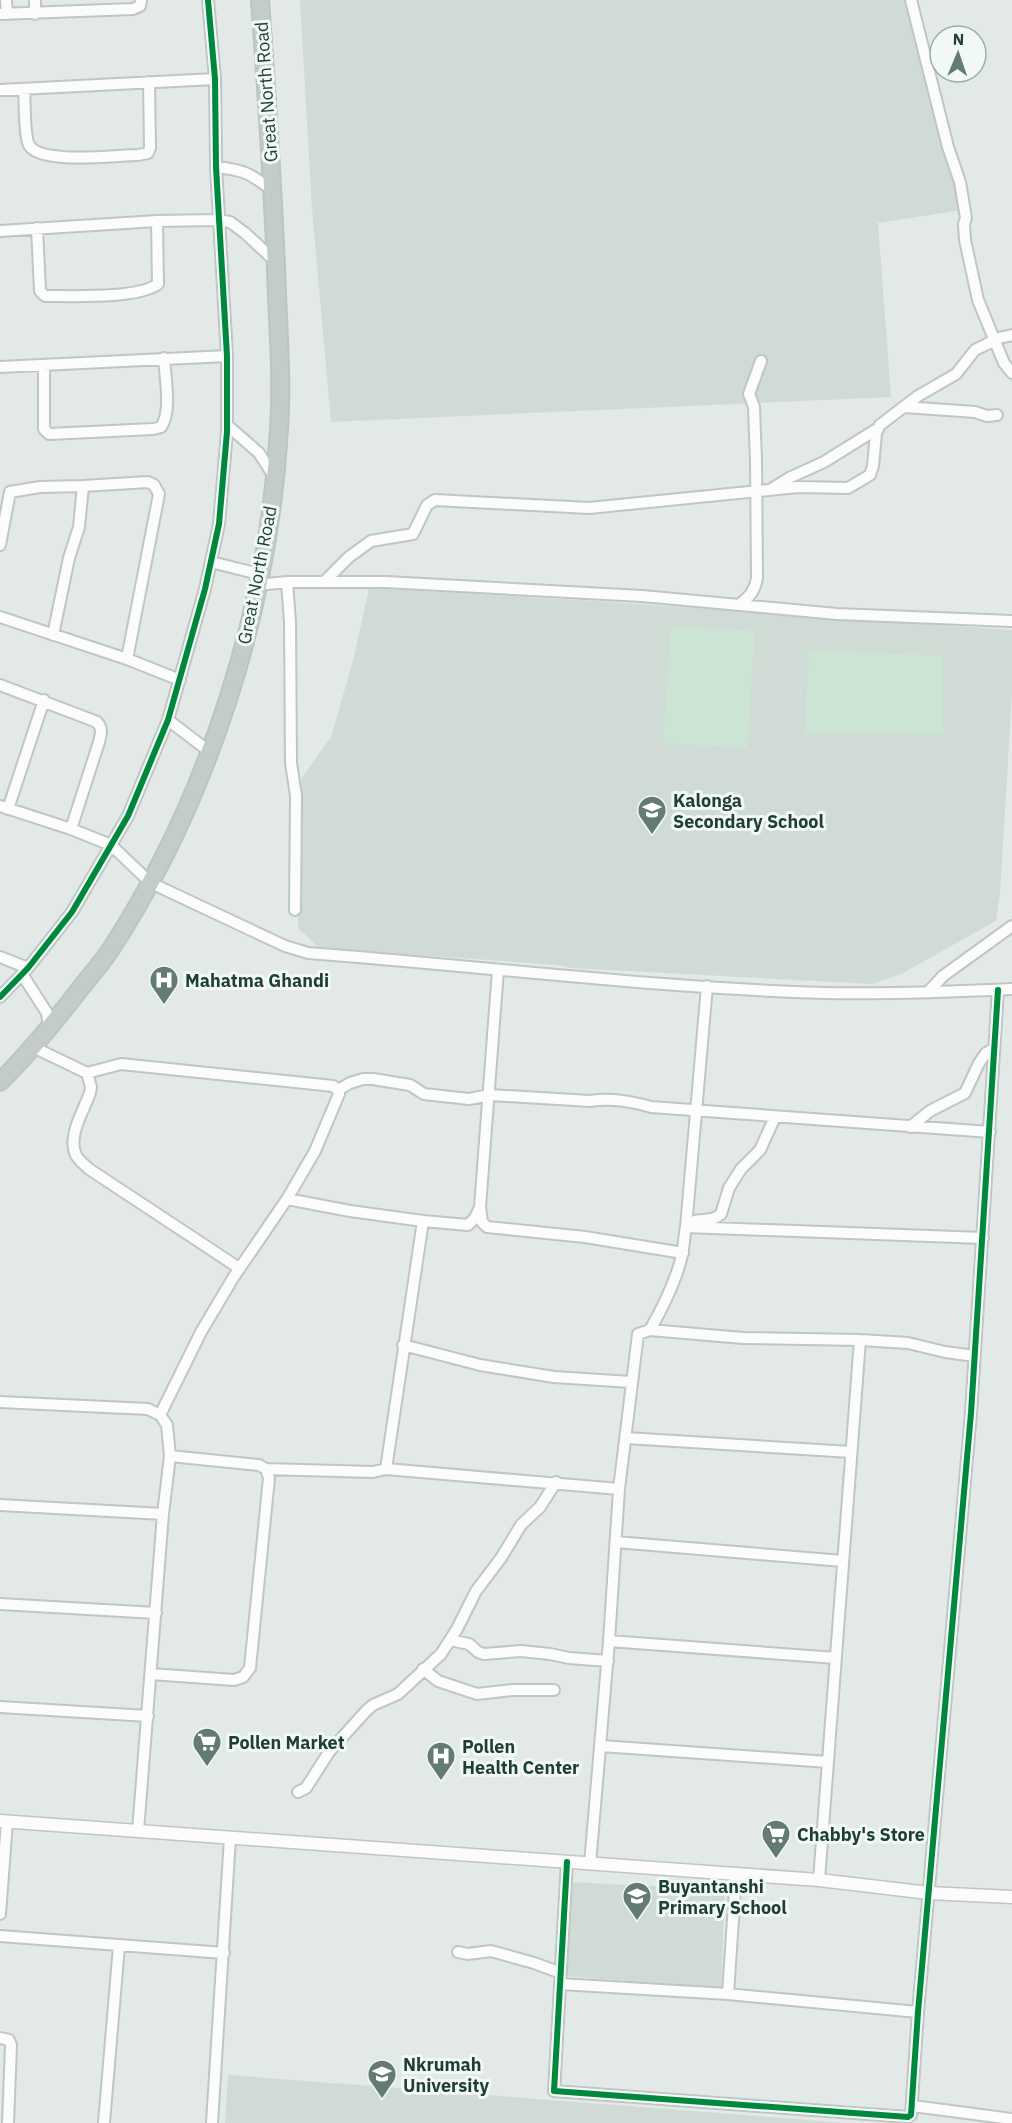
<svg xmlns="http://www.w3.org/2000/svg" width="1012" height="2123" viewBox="0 0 1012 2123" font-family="'IBM Plex Sans',sans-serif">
<rect width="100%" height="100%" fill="#e3e9e6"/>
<!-- built -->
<path fill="#d0dbd6" d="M300,0H911L962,210L878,223L891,397L331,422L312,209Z
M369,588L595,601L1012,630V693L1000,894L996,921L901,974L872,984L571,968L558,965L319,948L298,928L301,779L331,737L354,657Z
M570,1882L725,1890L721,1988L563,1976Z
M228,2075H229L846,2123H225Z"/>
<!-- green -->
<path fill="#cbe4d3" d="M671,626L755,631L747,748L663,743Z
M809,650L942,656L943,734L805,733Z"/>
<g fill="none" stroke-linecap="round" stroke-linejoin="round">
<!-- minor casing -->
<g stroke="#c0c6c3" stroke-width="14">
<path id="minor" d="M6,0L7,14
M35,0V14
M911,0L948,147L960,182L966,218L964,224L965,240L978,300L1004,363L1012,373
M0,14L133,9L140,6L141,0
M24,89C25,101 24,136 29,145C40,165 116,155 138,155L148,153L150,148L149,82
M0,90L215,79
M216,167C244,170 250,173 273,191
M37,228L40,291L45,296C72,296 138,299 158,284L157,221
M0,231L157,221L218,220L230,222L245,233L276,262
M44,365V429L49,434L153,429L161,427C172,412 165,377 164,358
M0,367L227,356
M904,407L975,412L987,416L997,415
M227,425L259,453L275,478
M773,488L791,477L824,462L877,429
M0,545L10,492L40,487L83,486
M211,562L259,574
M287,582L290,622L291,763L296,796L295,910
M324,582L349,557L371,541L413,534L427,505L435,500L589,508L798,487L848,488L870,475L873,466L876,433L880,425L918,396L956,374L975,350L999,338L1012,335
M257,585L287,582H386L642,596L837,614L1012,621
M740,604C750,597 755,590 757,578L756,461L754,407L749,394L761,361
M0,617L127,659L180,680
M53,635L69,558L79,527L83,486L148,482L154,485L159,494L127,659
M0,685L97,722C103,729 101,734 99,742L71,829
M168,720L210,752
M0,806L71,829L111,845L151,883L285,946L308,953C481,966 653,988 825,993C887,994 950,992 1012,989
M8,809L44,700
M0,957L28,968
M22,974L47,1013L49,1028
M707,986L686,1227L983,1238
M929,991L943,976L1012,926
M0,997L28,968L72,912L128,816L168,720L205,589L219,524L227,432V356L216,167L215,79L208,0
M33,1047L87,1073L121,1064L333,1086L338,1090L339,1094L315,1151L287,1199L233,1278L201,1332L160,1415
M87,1073L91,1087L90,1093C84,1110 67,1136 76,1155C78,1160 85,1165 89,1169L239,1268
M338,1090L350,1083L363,1079H373L410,1085L424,1094L469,1099L490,1095L590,1101C612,1098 630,1101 651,1107L990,1132
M910,1127L930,1111L965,1093L979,1063L986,1053L994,1049
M287,1199L350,1211L423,1221L386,1469
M480,1207L482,1222L487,1227L585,1237L683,1253
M423,1221L468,1225L475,1218L480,1207L498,970
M650,1330C663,1307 676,1282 682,1255C684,1246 684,1236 686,1227C696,1215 709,1225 721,1214L729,1188L741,1169L760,1150L775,1117
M403,1345L480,1365L554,1377L631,1382
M0,1402L148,1409L160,1415L167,1425L170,1456L163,1514L138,1831
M626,1438L851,1452
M266,1469L373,1472L386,1469L619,1489
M0,1505L163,1514
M616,1542L843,1561
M0,1604L156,1613
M450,1640L469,1644L478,1652L484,1654L521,1651L550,1654L569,1658L608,1661
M609,1641L836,1658
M423,1669L438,1681L477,1694L513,1690H554
M151,1674L234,1680L243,1677L250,1668L269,1478L266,1469L259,1465L170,1456
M0,1707L148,1716
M601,1746L828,1762
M298,1792L306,1788L329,1752L367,1710L373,1705L398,1694L441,1654L457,1629L476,1591L501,1558L521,1525L540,1507L556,1482
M567,1862L554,2091L908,2117L911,2115L918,2012L971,1413L998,990
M590,1864L609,1641L619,1489L638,1334L650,1330L743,1338L860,1340L908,1343L945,1352L975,1356
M819,1880L860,1340
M0,1914L7,1822
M0,1936L224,1953
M458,1952L468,1954L491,1951L534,1963L561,1973
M560,1984L728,1994L918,2012
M728,1994L736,1874
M0,2038L9,2040L11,2045L8,2123
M913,2106L1012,2119
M104,2123L119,1946
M212,2123L230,1838"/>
</g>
<!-- tertiary casing -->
<g stroke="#c0c6c3" stroke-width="15">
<path id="tertiary" d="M0,1821L819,1880L929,1893L1012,1897"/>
</g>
<!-- trunk casing -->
<g stroke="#bbc5c3" stroke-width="20">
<path id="trunk" d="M0,1082C30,1052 57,1019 83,985C93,973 103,961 111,949C209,798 269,608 279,429C282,385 279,340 277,296C274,197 267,99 260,0"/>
</g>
<!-- minor -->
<use href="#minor" stroke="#fbfcfb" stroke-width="10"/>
<!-- tertiary -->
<use href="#tertiary" stroke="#fbfcfb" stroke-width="12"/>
<!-- trunk -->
<use href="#trunk" stroke="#c3ccca" stroke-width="16"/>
<!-- cycleway casing -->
<g stroke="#f1f8f5" stroke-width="10">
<path id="cycleway" d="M0,997L28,968L72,912L128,816L168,720L205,589L219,524L227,432V356L216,167L215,79L208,0
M567,1862L554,2091L908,2117L911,2115L918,2012L971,1413L998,990"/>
</g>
<!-- cycleway -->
<use href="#cycleway" stroke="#00873e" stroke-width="6"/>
</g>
<!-- icons -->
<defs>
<g id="school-pin" transform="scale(1.5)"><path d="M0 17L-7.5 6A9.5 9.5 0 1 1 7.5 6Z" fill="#647a74" stroke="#f1f8f5"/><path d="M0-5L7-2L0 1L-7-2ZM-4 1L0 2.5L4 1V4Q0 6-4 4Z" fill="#fff"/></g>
<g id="hospital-pin" transform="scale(1.5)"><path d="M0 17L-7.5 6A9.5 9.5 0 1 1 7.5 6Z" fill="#647a74" stroke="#f1f8f5"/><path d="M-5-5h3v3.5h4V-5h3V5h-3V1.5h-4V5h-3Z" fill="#fff"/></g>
<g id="supermarket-pin" transform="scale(1.5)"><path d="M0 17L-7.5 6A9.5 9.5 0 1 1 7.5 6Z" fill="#647a74" stroke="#f1f8f5"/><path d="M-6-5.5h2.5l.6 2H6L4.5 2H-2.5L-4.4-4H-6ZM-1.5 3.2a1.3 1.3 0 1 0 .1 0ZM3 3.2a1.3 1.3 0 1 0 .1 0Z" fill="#fff"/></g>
<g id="university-pin" transform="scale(1.5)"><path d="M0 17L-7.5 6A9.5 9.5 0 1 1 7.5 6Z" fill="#647a74" stroke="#f1f8f5"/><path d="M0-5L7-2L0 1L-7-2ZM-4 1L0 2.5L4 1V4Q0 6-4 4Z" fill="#fff"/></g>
</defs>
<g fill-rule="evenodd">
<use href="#school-pin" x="652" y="810"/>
<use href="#hospital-pin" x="164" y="980"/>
<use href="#supermarket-pin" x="207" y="1742"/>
<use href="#hospital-pin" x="441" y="1756"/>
<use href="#supermarket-pin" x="776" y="1834"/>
<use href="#school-pin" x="637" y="1896"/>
<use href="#university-pin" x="382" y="2074"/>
</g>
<g text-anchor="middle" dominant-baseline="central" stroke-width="6" stroke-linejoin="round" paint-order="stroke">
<!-- street labels -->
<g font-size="18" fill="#1f3e37" stroke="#f1f8f5">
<text transform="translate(266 92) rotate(-94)">Great North Road</text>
<text transform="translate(257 575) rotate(-79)">Great North Road</text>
</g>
<!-- poi labels -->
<g font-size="18" font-weight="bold" fill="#1f3e37" stroke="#f1f8f5" text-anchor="start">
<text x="673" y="800">Kalonga<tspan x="673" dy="21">Secondary School</tspan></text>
<text x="185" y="980">Mahatma Ghandi</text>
<text x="228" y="1742">Pollen Market</text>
<text x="462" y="1746">Pollen<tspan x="462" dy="21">Health Center</tspan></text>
<text x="797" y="1834">Chabby's Store</text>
<text x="658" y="1886">Buyantanshi<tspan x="658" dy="21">Primary School</tspan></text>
<text x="403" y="2064">Nkrumah<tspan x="403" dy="21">University</tspan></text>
</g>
</g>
<!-- north arrow -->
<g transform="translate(958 54) rotate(2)"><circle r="28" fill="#f1f8f5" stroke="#9daea9" stroke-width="1.5"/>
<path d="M0-4.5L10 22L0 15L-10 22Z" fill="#647a74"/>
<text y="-9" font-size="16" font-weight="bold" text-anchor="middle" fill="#1f3e37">N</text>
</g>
</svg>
